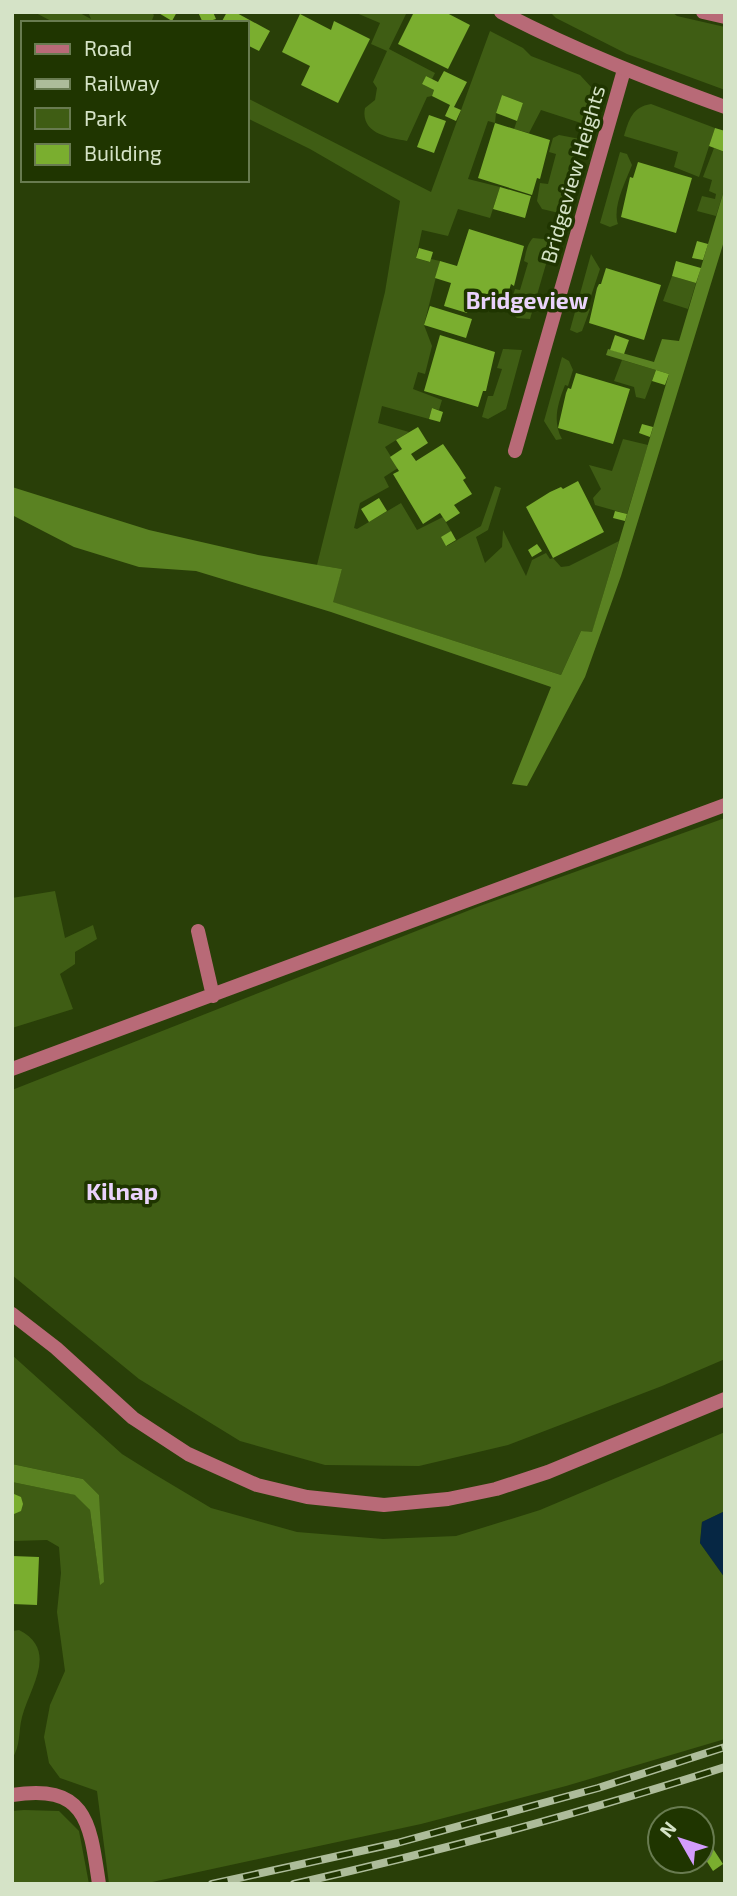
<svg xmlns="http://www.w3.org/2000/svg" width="737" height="1896" viewBox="0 0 737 1896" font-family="'Exo 2',sans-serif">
<rect width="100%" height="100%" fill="#293f08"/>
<!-- green -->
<path fill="#3f5d14" d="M34,12H78L91,19L88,12H151L154,15L151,23H55Z
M354,12H407L389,49L435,73L432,79L426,76L422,84L434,90L432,96L427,97L407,141C388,138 360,133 365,108L375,100L377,88L373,82L387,51L371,44L380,23Z
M550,12H672L677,16L725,27V90L627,54L556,18Z
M490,31L523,48L531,56L580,75L592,88L584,124L541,110L529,133L514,129L523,103L502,95L496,113L495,123L488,121L468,179L500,187L490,218L458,209L448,236L422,230L416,258L429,262L431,259L440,261L424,325L432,346L425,374L418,372L413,389L442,400L439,410L432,408L429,419L382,406L378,423L409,432L385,447L398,468L384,477L389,487L360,503L354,528L357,529L401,503L417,530L443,517L451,531L447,546L481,526L495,486L501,488L488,530L476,537L485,563L502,547L503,530L526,576L532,560L546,553L550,559L553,558L561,567L569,566L619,541L592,633L581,631L561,675L332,602L342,569L317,565L385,292L400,201L310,149L247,118V98L431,192Z
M651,104L715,128L699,177L674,167L678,152L624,136C629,120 632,107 651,104Z
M559,135L580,139L559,213L542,209L537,201L540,183L548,184L556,154L549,152L553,138Z
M714,148L725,152V187L716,216L697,211L702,196L715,199L716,194L709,191L712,180L703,177Z
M620,152L627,154L632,165C626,181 612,207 618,224L610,227L600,223Z
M533,238L553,240L530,319L517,318L511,313L510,305L515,289L520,290L528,263L524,261C526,253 527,244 533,238Z
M591,254L600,269L587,308L590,309L582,331L577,333L570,330Z
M672,276L696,283L688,309L663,301Z
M503,349L522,350L506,409L488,419L482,417L488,396H493L502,369L497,368Z
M562,357L569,361L573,370L568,386L565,385C558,403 552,421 562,439L556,440L544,421Z
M622,360L656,370L645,399L636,397L634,387L614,381Z
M623,439L648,445L627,514L595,505L593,498L601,489L589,465L612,471Z
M725,818V1359L662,1386L508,1445L419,1466L325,1465L240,1441L139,1379L12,1275V1090L480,906Z
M55,891L65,938L93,925L97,939L75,952V964L60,974L73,1009L12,1028V898Z
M12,1355L122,1454L154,1474L211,1508L297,1532L383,1539L456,1536L540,1510L725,1432V1511L702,1522L700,1543L725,1578V1739L566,1786L421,1824L143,1884H109L97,1791L60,1778L49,1763L44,1737L50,1705L65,1671L57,1612L61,1573L59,1547L47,1540L12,1541V1482L76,1495L90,1510L100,1584L99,1495L83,1479L12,1464Z
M19,1630C59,1650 30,1687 22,1717C18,1733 21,1745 12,1759V1631Z
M24,1810L59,1811L79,1831L89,1884H12V1811Z"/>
<!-- forest -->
<path fill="#5a8222" d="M725,187V238L621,576L585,677L527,786L512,784L551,687L331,612L196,571L139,567L74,547L12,515V487L149,530L258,555L342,569L333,602L561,675L581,631L592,632L669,374L606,355L608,349L654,362L662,339L679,341Z
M12,1464L83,1479L99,1495L104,1582L100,1585L90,1510L75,1495L12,1482Z"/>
<!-- water -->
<path fill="#062744" d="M725,1511V1578L700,1543L702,1522Z"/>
<!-- building -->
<path fill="#7aae2f" d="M157,12H177L172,21Z
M198,12H213L216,19L203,23Z
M227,12H235L270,31L259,51L247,45V23H221Z
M414,12H445L470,25L448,69L398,44Z
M300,14L331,30L334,21L370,39L338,103L301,85L310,66L282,52Z
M444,71L467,82L454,107L461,110L456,121L445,116L450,105L432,96L434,90L422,84L426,76L438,82Z
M502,95L523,103L517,121L496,113Z
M429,115L446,121L434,153L417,147Z
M495,123L550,140L540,179L537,178L532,195L478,178Z
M715,128L725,131V152L709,146Z
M638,162L692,178L676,233L621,217L630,177L633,178Z
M500,187L531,196L525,218L493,209Z
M469,229L524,246L514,286L511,284L506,301L475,291L467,313L444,306L451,283L435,278L440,261L457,266Z
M697,241L708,244L703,260L692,258Z
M419,248L433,252L430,262L416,258Z
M676,261L701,268L696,283L672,276Z
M606,268L661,285L644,340L589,323L597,288L599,284H601Z
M430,306L472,319L466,338L424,325Z
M440,335L495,352L486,391H483L478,407L424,391Z
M615,335L629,340L624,354L610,350Z
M656,370L669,374L665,385L652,381Z
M576,373L630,389L613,444L558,428L566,393L568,388L571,389Z
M432,408L443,412L440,422L429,419Z
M642,424L653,427L650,437L639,433Z
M418,427L428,443L411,454L416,461L443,444L459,467L466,478L463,480L472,494L454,505L460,513L446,522L440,513L423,524L393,474L399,471L390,457L402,449L396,440Z
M578,481L604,532L553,558L526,507L550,492L561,487L563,489Z
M379,498L387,511L369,522L361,509Z
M615,511L627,514L625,521L613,518Z
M451,531L456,540L446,546L441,537Z
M537,544L542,551L532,557L528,550Z
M14,1494L21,1497L23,1504L21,1511L14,1514L12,1513Z
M12,1556L39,1557L37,1605L12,1604Z
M712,1847L723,1864L713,1871L702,1854Z"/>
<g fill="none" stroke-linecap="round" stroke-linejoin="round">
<!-- service -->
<path stroke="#b86a77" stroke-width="14" d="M703,12L725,17
M198,931L213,996
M12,1069L725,805
M12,1795C87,1783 90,1823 99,1884"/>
<!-- minor -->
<path stroke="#b86a77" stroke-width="14" d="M515,451L624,70
M12,1314L56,1348L133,1418L188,1454L257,1485L307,1497L384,1505L448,1499L496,1489L548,1472L725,1399"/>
<!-- tertiary -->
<path stroke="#b86a77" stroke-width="14" d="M501,12C574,50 648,79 725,107"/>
<!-- rail casing -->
<g stroke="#adbc9a" stroke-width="8">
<path id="rail" d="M212,1884L397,1843L598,1788L725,1747
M294,1884C440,1851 582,1813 725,1767"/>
</g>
<!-- rail -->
<use href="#rail" stroke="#1f3500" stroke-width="5" stroke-dasharray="16" stroke-linecap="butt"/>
</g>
<g text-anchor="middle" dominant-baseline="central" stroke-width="7" stroke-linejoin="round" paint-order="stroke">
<!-- street labels -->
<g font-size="21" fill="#d5e3c7" stroke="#1f3500">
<text transform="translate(572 174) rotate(-74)">Bridgeview Heights</text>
</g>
<!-- neighbourhood labels -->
<g font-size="23" font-weight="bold" fill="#ead3fc" stroke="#1f3500">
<text x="527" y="300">Bridgeview</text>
</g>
<!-- quarter labels -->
<g font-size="24" font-weight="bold" fill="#ead3fc" stroke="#1f3500">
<text x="122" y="1190">Kilnap</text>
</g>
</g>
<!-- border -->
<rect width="737" height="1896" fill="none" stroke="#d5e3c7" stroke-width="28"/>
<!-- legend -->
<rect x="21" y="21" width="228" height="161" fill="#1f3500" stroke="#687b50" stroke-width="2"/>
<rect x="35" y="44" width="35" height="10" fill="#b86a77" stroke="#687b50" stroke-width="2"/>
<text x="84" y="56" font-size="21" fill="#d5e3c7">Road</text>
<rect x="35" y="79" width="35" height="10" fill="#adbc9a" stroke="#687b50" stroke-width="2"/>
<text x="84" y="91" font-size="21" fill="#d5e3c7">Railway</text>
<rect x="35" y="108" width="35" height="21" fill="#3f5d14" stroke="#687b50" stroke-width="2"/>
<text x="84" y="126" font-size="21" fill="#d5e3c7">Park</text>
<rect x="35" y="144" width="35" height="21" fill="#7aae2f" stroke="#687b50" stroke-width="2"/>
<text x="84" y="161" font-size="21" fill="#d5e3c7">Building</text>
<!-- north arrow -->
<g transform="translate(681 1840) rotate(309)"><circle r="33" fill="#1f3500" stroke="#687b50" stroke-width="2"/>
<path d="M0-5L12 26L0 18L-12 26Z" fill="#d39cfc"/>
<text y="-10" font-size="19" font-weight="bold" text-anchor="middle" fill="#d5e3c7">N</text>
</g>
</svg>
